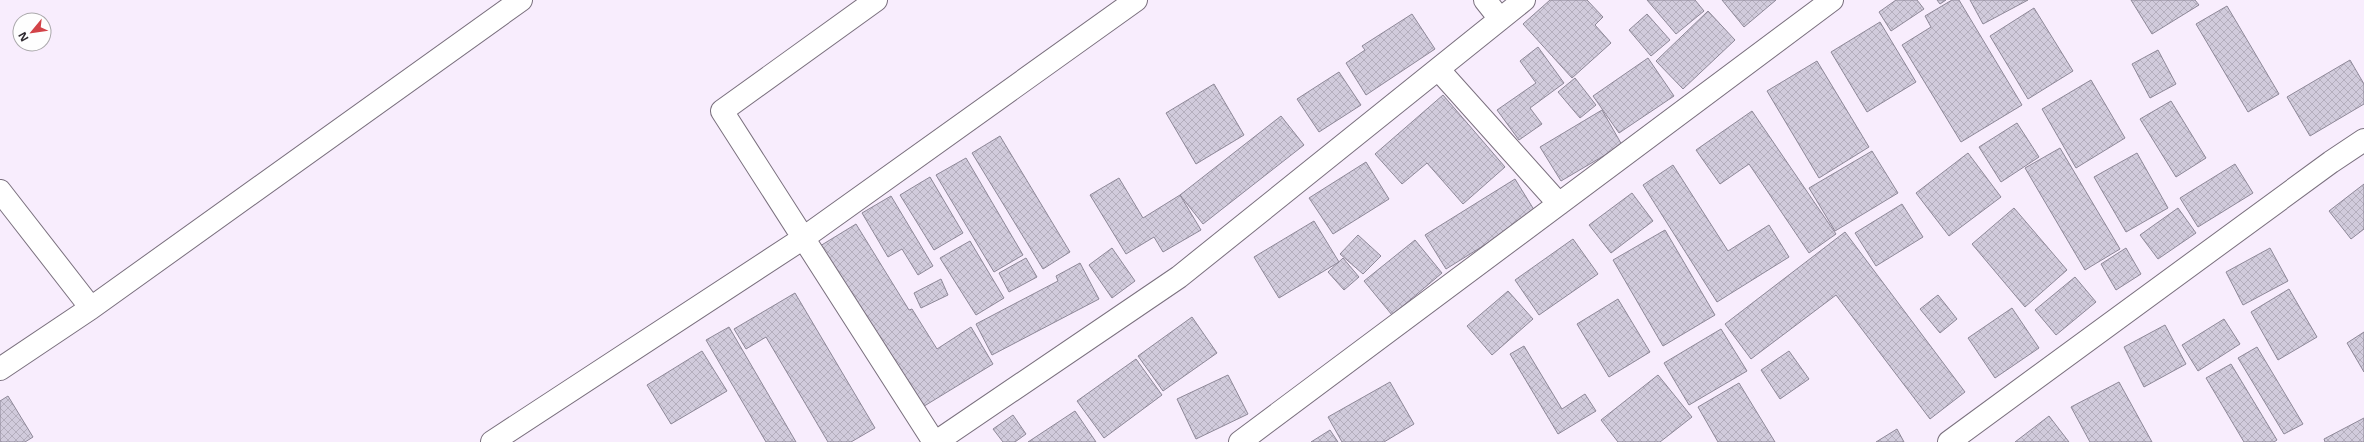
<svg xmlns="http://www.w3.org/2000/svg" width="2364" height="442" viewBox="0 0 2364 442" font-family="'Open Sans',sans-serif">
<defs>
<pattern id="building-cross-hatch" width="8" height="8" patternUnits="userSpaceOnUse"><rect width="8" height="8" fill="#d1cbdc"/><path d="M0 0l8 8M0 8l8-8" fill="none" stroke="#b4aebd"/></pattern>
</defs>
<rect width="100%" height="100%" fill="#f8edfd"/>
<!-- building -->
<path fill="url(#building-cross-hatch)" stroke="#8e8898" d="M1550,0H1587L1603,17L1595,25L1611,43L1572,78L1523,24Z
M1647,0H1695L1704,11L1676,34Z
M1722,0H1776L1744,27Z
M1896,0H1917L1924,9L1891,31L1879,12Z
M1937,0H1946L1940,4Z
M1952,0H1959L2022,105L1961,142L1902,45L1931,27L1925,16Z
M1970,0H2028L1983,24Z
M2131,0H2195L2199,5L2152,34Z
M2227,6L2279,94L2248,112L2196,24Z
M2034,8L2073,71L2028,99L1990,36Z
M1708,11L1735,40L1683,89L1656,61Z
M1412,14L1435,49L1366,95L1346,63L1365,50L1362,46Z
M1647,14L1670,40L1651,56L1629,30Z
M1880,22L1916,82L1867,112L1831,52Z
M1538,47L1564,83L1530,108L1542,124L1519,140L1497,110L1536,83L1520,61Z
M2158,50L2176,84L2150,98L2132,64Z
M1648,58L1674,96L1619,133L1593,96Z
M2350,60L2364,84V104L2310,136L2287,97Z
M1817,61L1869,147L1819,178L1767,91Z
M1339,72L1361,105L1319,132L1297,99Z
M1575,78L1596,105L1580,118L1558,92Z
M2091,80L2125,138L2076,168L2042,109Z
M1214,84L1244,135L1196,164L1166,113Z
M1443,95L1505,167L1463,204L1427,163L1402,184L1375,154Z
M2171,101L2206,158L2176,177L2140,119Z
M1602,110L1622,145L1561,181L1540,147Z
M1752,111L1836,234L1809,253L1749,164L1720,184L1696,150Z
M1281,116L1304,145L1203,224L1180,195Z
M2017,123L2039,157L2001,182L1979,147Z
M1000,136L1070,252L1043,269L972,153Z
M2060,148L2120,249L2085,270L2025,168Z
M1872,151L1898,193L1835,231L1809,188Z
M1968,153L2001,197L1949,236L1916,193Z
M2137,153L2168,208L2126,232L2094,177Z
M966,158L1023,255L994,272L936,175Z
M1366,162L1389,199L1333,234L1309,198Z
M2235,164L2253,193L2198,227L2180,198Z
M1673,165L1728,251L1769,225L1789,257L1717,302L1643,185Z
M930,177L963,233L934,250L900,195Z
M1119,178L1143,218L1180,195L1201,230L1163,252L1154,237L1126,254L1090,195Z
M1515,179L1536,213L1446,269L1425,235Z
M2364,184V229L2351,239L2329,211Z
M1632,193L1653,221L1611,253L1589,225Z
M891,196L933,266L918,275L902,249L888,257L862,213Z
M1902,204L1923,237L1876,266L1855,233Z
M2014,208L2067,270L2025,307L1972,244Z
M2178,208L2196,233L2158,259L2140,235Z
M1314,221L1339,262L1279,298L1254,257Z
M856,224L909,310L912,309L937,349L971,327L993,364L921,408L820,246Z
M1665,230L1715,315L1663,346L1613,260Z
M1845,232L1965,392L1930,419L1836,295L1751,359L1725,324Z
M1358,235L1381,256L1363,274L1340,254Z
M1573,239L1598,274L1539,315L1515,280Z
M1415,240L1442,273L1392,315L1364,281Z
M970,241L1004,298L976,315L940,258Z
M1112,248L1135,281L1112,298L1089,265Z
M2126,248L2141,274L2116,290L2101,264Z
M2270,248L2288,281L2243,305L2226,272Z
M1026,258L1037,277L1009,292L999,273Z
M1343,258L1359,277L1344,290L1328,272Z
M1080,263L1099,299L992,355L976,324L1058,281L1056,276Z
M2075,277L2096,302L2056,335L2035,310Z
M941,279L948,295L921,308L914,293Z
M2289,289L2317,337L2278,360L2251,312Z
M1508,291L1533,319L1492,355L1467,326Z
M795,293L875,428L851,442H828L766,337L746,349L734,329Z
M1938,295L1957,319L1940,333L1920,309Z
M1618,299L1650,352L1609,377L1577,324Z
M2012,308L2039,348L1995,378L1968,338Z
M1192,317L1217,353L1163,391L1138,356Z
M2224,319L2240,344L2198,371L2182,345Z
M2165,325L2186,364L2144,387L2124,347Z
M729,327L796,442H766L706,340Z
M1721,329L1747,371L1689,405L1664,363Z
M2364,332V372L2347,343Z
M1524,346L1562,409L1585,394L1596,411L1558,434L1510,354Z
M2257,347L2303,424L2284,434L2238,358Z
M702,351L727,391L671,424L647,385Z
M1789,351L1809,379L1780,399L1761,370Z
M1136,359L1162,395L1104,438L1077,401Z
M2231,364L2277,440L2274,442H2244L2206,378Z
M1228,375L1248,414L1196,439L1177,399Z
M1658,375L1692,417L1660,442H1618L1601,420Z
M1390,382L1414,424L1384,442H1342L1328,417Z
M2119,382L2152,442H2090L2071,407Z
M1739,383L1775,442H1718L1698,407Z
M8,396L33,437L25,442H0V401Z
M1075,411L1096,442H1028Z
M1013,415L1026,434L1015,442H1003L993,429Z
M2049,416L2069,442H2015Z
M2364,418V442H2325L2324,439Z
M1897,429L1904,442H1876Z
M1330,430L1338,442H1311Z"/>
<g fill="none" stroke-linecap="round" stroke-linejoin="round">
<!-- street casing -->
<g stroke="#7a707e" stroke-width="24">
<path id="street" d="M876,0L722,111L934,442
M1485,0L1500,19
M1438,69L1559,204
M0,191L91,308
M0,369L91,308L521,0
M492,442L802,239L1136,0
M936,442L1179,277L1524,0
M1240,442L1832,0
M1949,442L2331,162L2364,140"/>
</g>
<!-- street -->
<use href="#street" stroke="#fff" stroke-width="22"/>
</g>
<!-- north arrow -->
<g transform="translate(32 32) rotate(241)"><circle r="19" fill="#fefefe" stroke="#aba9ac"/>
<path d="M0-3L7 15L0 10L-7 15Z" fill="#d24348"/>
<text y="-6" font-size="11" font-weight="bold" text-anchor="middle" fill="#2e2a30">N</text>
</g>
</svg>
